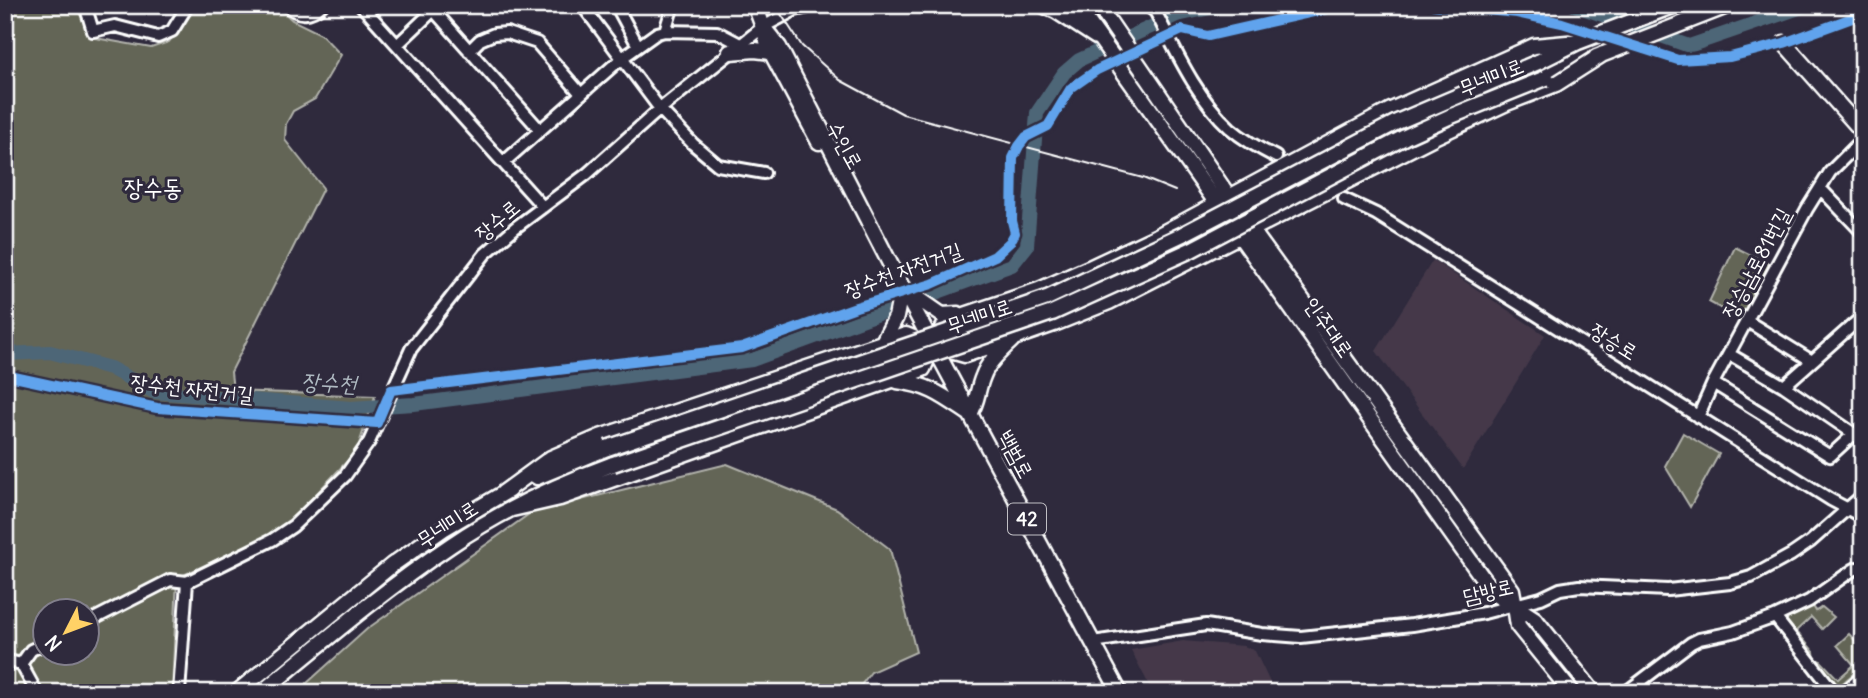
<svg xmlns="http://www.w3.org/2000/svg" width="1868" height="698" viewBox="0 0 1868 698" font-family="Delius,'Poor Story',sans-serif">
<rect width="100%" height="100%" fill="#2f2a3d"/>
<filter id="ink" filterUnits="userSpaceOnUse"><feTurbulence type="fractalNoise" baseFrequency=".0143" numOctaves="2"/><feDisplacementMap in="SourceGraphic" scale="14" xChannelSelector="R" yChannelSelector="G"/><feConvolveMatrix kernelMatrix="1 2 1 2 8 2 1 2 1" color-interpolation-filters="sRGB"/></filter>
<g filter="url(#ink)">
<!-- built -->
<path fill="#443949" d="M1433,260L1545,335L1463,469L1376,351Z
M1183,641L1244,646L1255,651L1275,693H1153L1131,650Z"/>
<!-- green -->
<path fill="#636557" stroke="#b1b2ab" stroke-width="2" fill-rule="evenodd" d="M5,5H76L90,37L151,48L169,42L196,5H276L292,20L321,34L341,55L315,99L293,111L286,124L285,140L323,188L231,372L233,391L375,396L358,447L350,458L283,529L177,578L172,693H5ZM46,610H88V652H46Z
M1735,247L1769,264L1740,319L1709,302Z
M1683,433L1719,454L1690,507L1665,466Z
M727,464L837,509L890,549L916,652L871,672L855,693H296L367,629L532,512Z
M1810,601L1816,611L1822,607L1834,617L1822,629L1811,617L1796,631L1814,652L1815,659L1821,661L1838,679L1854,665L1837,645L1849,634L1863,649V665L1835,690L1779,620Z"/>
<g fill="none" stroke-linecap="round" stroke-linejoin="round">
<!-- river -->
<path stroke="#4e6677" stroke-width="14" d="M1574,5L1689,46L1808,5
M5,354L50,352L110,368L154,392L351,408L414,404L752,360L1012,265L1027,246L1037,113L1064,73L1079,60L1177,15L1225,5"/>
<!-- minor casing -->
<g stroke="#fff" stroke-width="16">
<path id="minor" d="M85,5L93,31L115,26L158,37L172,31L188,5
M288,5C298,17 311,15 322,5
M361,5L543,207
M429,5L540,130
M582,5L660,109L693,144L718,165L764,173
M616,5L638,46
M1152,5C1174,47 1194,95 1230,128C1244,140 1260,149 1276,157
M665,31L717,32L740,44
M397,45L439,5
M469,51L480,40L494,34L507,33L537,43L581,94
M503,163L622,58L657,33L665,31L673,5
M1820,188L1863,233
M1344,199L1376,214L1831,500L1863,517
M1747,321L1812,361
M1729,354L1784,386L1863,440
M1713,383L1830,456L1855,433
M1784,386L1863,316
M1698,417L1713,383L1807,209L1830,172L1863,139
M1775,617L1835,693
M88,622L170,580L187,582
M1093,642L1206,625L1262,634L1301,637L1412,625L1484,613L1541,598L1560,589L1579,586L1668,590L1730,583L1751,577L1791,555L1810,542L1863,495
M5,660L21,664L37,693
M21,664L31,650L46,643
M179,693L187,582L272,540L293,526L345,476L369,442L411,349L485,254L516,227L587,174L660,109L763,27L795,10L819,5
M1625,693L1691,643L1699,639L1733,632L1775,617L1809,601L1853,570L1857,568L1863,571
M1843,693L1863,676"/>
</g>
<!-- major casing -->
<g stroke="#fff" stroke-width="19">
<path id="major" d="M755,5L763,27L779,47L902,287L1120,693
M1043,5L1056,11L1096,37
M1076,5L1494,594L1515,606L1518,626L1572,693
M1098,5L1251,229L1512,590L1515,606L1535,619L1594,693
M1153,8V5
M765,35L771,52L819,142
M1784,43L1863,132
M730,52L755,50L771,52
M1596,57L1730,5
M1538,62L1578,42L1675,5
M906,290L942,315L958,314
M883,342L896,317L902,287
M897,381C930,385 943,396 970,414C978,400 977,390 983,376C988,362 1001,351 1012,340
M537,477L607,448
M503,493L551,458L600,437L906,335L933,346L947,321L1039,290L1089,268L1157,236L1389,111L1534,46L1578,42
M512,509L560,498L923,369L933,346L965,355L1054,324L1109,302L1434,137L1507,103L1556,84L1603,54
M236,693L392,565L443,529L509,490
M261,693C323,642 384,590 451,545C501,511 556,485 613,464"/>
</g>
<!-- minor -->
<use href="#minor" stroke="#2f2a3d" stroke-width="10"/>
<!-- major -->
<use href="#major" stroke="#2f2a3d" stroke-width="14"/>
<!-- tram -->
<path stroke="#fff" stroke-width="2" d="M775,5L802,46L840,80L903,114L1143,178L1175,191"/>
<!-- major-bridge casing -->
<g stroke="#fff" stroke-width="19" stroke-linecap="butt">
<path id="major-bridge" d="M607,448L1047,298L1183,234L1397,122L1538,62
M613,464L1052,313L1191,250L1405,137L1449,117L1546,78"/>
</g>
<!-- major-bridge -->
<use href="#major-bridge" stroke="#2f2a3d" stroke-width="14"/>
<!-- cycleway casing -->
<g stroke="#2f2a3d" stroke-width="15">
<path id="cycleway" d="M1434,5L1517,13L1562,23L1678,60L1730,57L1784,43L1863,14
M5,375L157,408L377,423L391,390L742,348L856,307L932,284L995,256L1010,242L1015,233L1012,221L1013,158L1019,146L1026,137L1048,126L1071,88L1097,70L1182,30L1208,36L1340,6L1377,5"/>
</g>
<!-- cycleway -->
<use href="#cycleway" stroke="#60a3ed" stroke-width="10"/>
</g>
</g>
<g text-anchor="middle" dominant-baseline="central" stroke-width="6" stroke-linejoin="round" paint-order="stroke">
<!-- shield labels -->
<rect fill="#2f2a3d" stroke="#c1bfc5" stroke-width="2" x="1008" y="503.5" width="38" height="31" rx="5"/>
<g font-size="19" font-weight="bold" fill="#fff">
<text x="1027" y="519">42</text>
</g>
<!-- street labels -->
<g font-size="21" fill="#fff" stroke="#2f2a3d">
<text transform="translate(1491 77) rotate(-22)">무네미로</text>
<text transform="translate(845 145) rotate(61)">수인로</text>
<text transform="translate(497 220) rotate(-40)">장수로</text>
<text transform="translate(1756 263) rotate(-62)">장승남로81번길</text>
<text transform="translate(903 270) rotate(-20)">장수천 자전거길</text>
<text transform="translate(979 316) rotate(-19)">무네미로</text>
<text transform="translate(1329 327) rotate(55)">인주대로</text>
<text transform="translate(1614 341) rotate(32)">장승로</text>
<text transform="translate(192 388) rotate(6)">장수천 자전거길</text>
<text transform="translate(1016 454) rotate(62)">백범로</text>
<text transform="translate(447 524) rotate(-33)">무네미로</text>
<text transform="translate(1488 591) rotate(-13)">담방로</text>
</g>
<!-- water labels -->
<g font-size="23" font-style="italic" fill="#afbac2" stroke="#2f2a3d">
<text transform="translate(329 382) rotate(3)">장수천</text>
</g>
<!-- quarter labels -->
<g font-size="24" fill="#fff" stroke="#2f2a3d">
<text x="153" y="187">장수동</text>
</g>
</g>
<!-- margin -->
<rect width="1868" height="698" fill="none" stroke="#2f2a3d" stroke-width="28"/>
<rect x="14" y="14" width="1840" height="670" fill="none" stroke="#fff" stroke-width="2.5" filter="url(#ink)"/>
<!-- north arrow -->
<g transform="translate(66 632) rotate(228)"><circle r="33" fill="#2f2a3d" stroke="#827f8b" stroke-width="2"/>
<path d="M0-5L12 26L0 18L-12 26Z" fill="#ffd166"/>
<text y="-10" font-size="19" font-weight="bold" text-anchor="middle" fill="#ffffff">N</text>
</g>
</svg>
